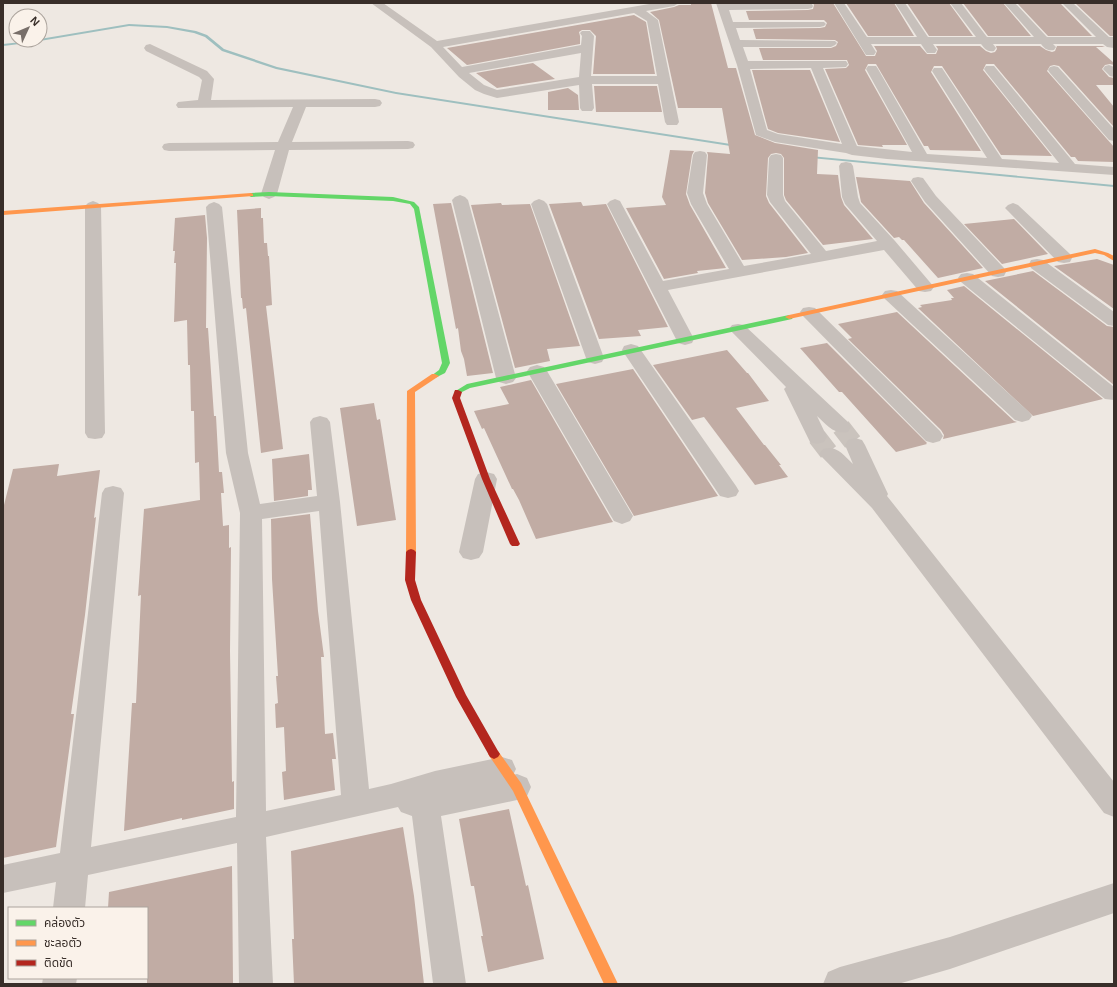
<svg xmlns="http://www.w3.org/2000/svg" width="1117" height="987" viewBox="0 0 1117 987" font-family="Arial,'Noto Sans Thai',sans-serif">
<rect width="100%" height="100%" fill="#eee8e2"/>
<g fill="none" stroke-linecap="round" stroke-linejoin="round">
<!-- stream -->
<path fill="#9ebfbf" fill-rule="evenodd" d="M129,24L167,26L196,31L207,35L224,49L277,67L396,92L737,145L739,146L737,147L396,94L276,69L222,51L205,37L194,33L167,28L129,26L28,43L3,46V44L40,40V39Z
M810,156L1114,185V187L811,158L809,157Z"/>
</g>
<!-- building -->
<path fill="#c1aca4" d="M691,3H711L728,68H736L755,135L775,143L818,150L817,174L838,175L841,197L844,205L873,239L823,245L786,200L784,195V158L781,154L776,153L771,154L768,158L766,196L769,203L808,253L786,257L742,260L708,203L705,193L708,155L707,152L730,154L722,108H678L659,20L650,12L674,7L679,5H691Z
M813,3H833L866,56H875L877,51L874,46H920L927,54H936L938,49L936,46H980L986,51L991,53L995,52L997,49L996,46H1040L1046,50L1052,52L1055,51L1057,46H1102L1105,47H1096L1114,63V65L1110,64L1105,65L1102,69L1109,77L1114,78V85H1096L1114,107V127L1059,66L1054,65L1050,66L1047,71L1114,147V162L1078,161L1075,157H1071L994,64H986L983,70L1052,156L1001,155L942,66H934L931,72L981,151L930,150L928,146H924L876,64H868L865,70L907,145H882L883,147L858,145L825,69L846,68L849,65L847,60H763L759,48H831L836,46L838,42L835,40L756,39L753,29L820,28L825,27L827,23L824,20H749L746,11L808,10L813,9L814,5Z
M846,3H894L914,36H868Z
M907,3H949L973,36H929Z
M963,3H1003L1031,36H988Z
M1017,3H1060L1092,36H1048Z
M1075,3H1114V36H1110Z
M634,15L646,22L655,74H593L596,36L590,30H582L579,32L580,36V44L467,65L447,48Z
M533,63L555,79L497,88L476,73Z
M752,70H810L840,142L778,133L768,129Z
M594,86H657L662,112H596Z
M568,88L578,95L579,110H548V92Z
M670,150L694,151L692,155L686,194L690,205L726,268L697,271L698,273L664,279L626,208L666,205L662,197Z
M856,177L910,181L924,203L983,268L938,278L904,240H902L899,237L894,238L861,202Z
M581,202L583,206L606,204L668,327L638,330L641,336L599,339L549,204Z
M451,203L493,373L467,376L464,359L461,351L458,328L456,329L433,204Z
M501,203L502,205L530,204L580,346L547,349L550,361L515,368L471,205Z
M261,208V218H263L264,243H267L268,256H269L272,305L266,306L283,449L261,453L246,308L243,309L242,298H241L237,210Z
M205,215L207,238L206,328H208L214,416H216L219,472H222L224,493H221L223,526L229,525V548L231,547L230,651L232,782L234,781V809L182,820V818L124,831L132,703H136L141,595L138,596L144,509L200,500L199,462L195,463L194,411H191L190,365H188L187,320L174,322L176,263H174L175,251H173L175,218Z
M1014,219L1048,254L1002,264L964,224Z
M1097,259L1114,265V309L1054,266Z
M1033,271L1107,326L1114,327V385L985,281Z
M964,286L1103,399L1033,416L918,308L922,307L920,305L952,300L951,298H954L947,290Z
M897,312L1014,421L1017,422L943,439L944,435L941,430L848,339L852,338L838,324Z
M827,343L927,443H926L927,444L896,452L842,392H839L800,348Z
M727,350L747,373H748L769,401L736,408L764,445H765L781,465H779L788,477L755,485L704,417L692,420L653,365Z
M633,369L710,484L718,496L634,516L556,384Z
M531,380L610,517L613,522L536,539L519,500L513,489H512L489,439L484,428L482,429L474,411L509,404L500,387Z
M374,403L377,420L380,419L396,520L357,526L340,408Z
M309,454L312,490H308V496L274,501L272,459Z
M59,464L57,476L100,470L94,518L96,517L85,615L71,714H74L56,847L3,858V509L13,469Z
M310,514L318,611L324,657H321L325,734L333,733L336,759H332L335,790L284,800L282,772L286,771L284,727L276,728L275,704L278,703L276,676H278L272,579L271,519Z
M509,809L526,886L528,885L544,959L488,972L481,936H483L474,886H471L459,819Z
M403,827L414,896L424,984H294L292,939H294L291,851Z
M232,866L233,984H147V908H108L109,892Z"/>
<g fill="none" stroke-linecap="round" stroke-linejoin="round">
<!-- street-tunnel -->
<path stroke="#cac3bd" stroke-width="19" stroke-dasharray="19 10" stroke-linecap="butt" d="M841,427L855,445
M817,437L830,454"/>
<!-- street -->
<path fill="#c7c0bb" fill-rule="evenodd" d="M371,3H383L437,41L655,3H679L674,6L646,11L658,20L679,122L677,125H667L665,122L658,84H592L594,108L592,111H582L580,108L579,85L497,98L484,94L475,90L459,77L431,47ZM634,13L647,21L657,76H591L594,36L590,31H582L580,33L582,36L581,45L462,67L443,47ZM581,53L579,77L497,90L484,85L469,73Z
M716,3L812,4L813,6L812,8L808,9L729,10L733,22H824L826,24L824,26L820,27L736,28L740,40L835,41L837,43L835,45L831,47H743L748,61H846L848,64L846,67L823,68L857,146L912,152L866,69L868,66H876L878,69L927,154L987,158L932,71L934,68H942L1002,159L1059,163L986,72L984,69L986,66H994L1075,164L1114,167V175L887,159L852,155L846,153L775,142L756,135L737,65ZM811,68L842,144L778,134L767,130L750,69Z
M834,3H844L867,37H917L895,3H905L928,37H976L950,3H961L987,37H1034L1004,3H1015L1047,37H1096L1062,3H1073L1109,37H1114V48L1107,47L1103,44H1053L1056,47L1054,50C1047,51 1045,49 1041,44H993L996,48L994,51C987,52 985,49 981,44H933L937,50L935,53H927L921,44H871L876,52L874,55H866Z
M150,44L207,71L214,79L211,100L375,99L380,100L382,103L380,106L375,107H306L292,142L408,141L413,142L415,145L413,148L408,149L289,150L277,194L274,197L269,199L264,197L261,194L275,150L169,151L164,150L162,147L164,144L169,143L278,142L293,107L178,108L176,105L178,102L198,100L202,80L199,77L146,51L144,48L146,45Z
M1109,65L1114,67V77L1110,76L1103,69L1105,66Z
M1054,66L1058,67L1114,129V141L1109,140L1050,73L1048,70L1050,67Z
M700,151L705,152L707,155L703,193L707,204L744,266L811,254L770,202L767,195L769,158L771,155L776,154L781,155L783,158V195L785,201L826,251L877,241L845,204L842,197L839,166L841,163L846,162L851,163L853,166L858,197L860,203L895,241L934,287L931,291L925,292L919,291L884,250L668,290L694,339L692,343L685,345L678,343L607,204L610,201L615,199L620,201L663,281L729,269L691,204L687,193L693,155L695,152Z
M918,177L923,178L936,196L1004,268L1006,272L1004,276L998,277L992,276L925,202L911,181L913,178Z
M460,195L465,197L468,200L516,378L513,382L506,384L499,382L496,378L452,200L455,197Z
M539,199L544,201L547,204L604,358L602,362L595,364L588,362L586,358L531,204L534,201Z
M93,201L98,203L101,206L105,433L102,438L95,439L88,438L85,433V206L88,203Z
M214,202L219,204L222,207L248,453L260,504L317,496L310,422L313,418L320,416L327,418L330,422L340,502L369,789L391,784L435,771L502,757L512,760L516,769L513,775L517,774L527,778L531,787L527,796L517,800L441,816L466,984L433,983L412,816L401,812L398,807L266,837L273,984H239L237,843L88,875L85,908H53L56,882L3,893V865L60,853L102,493L105,488L113,486L121,488L124,493L91,847L236,817L240,513L226,453L206,207L209,204ZM319,511L341,795L266,811L262,519Z
M1013,203L1018,205L1070,254L1072,258L1070,262L1064,263L1058,262L1008,211L1005,208L1008,205Z
M1037,259L1043,260L1114,312V326L1108,325L1031,268L1029,264L1031,260Z
M967,273L973,274L1114,387V400L1105,399L961,282L958,278L961,274Z
M891,290L897,291L1029,412L1032,416L1029,420L1022,422L1015,420L885,299L882,295L885,291Z
M809,307L815,308L940,431L943,436L940,441L933,443L926,441L803,316L800,312L803,308Z
M738,324L744,325L848,422L851,427L848,432C834,435 827,425 817,416L827,437L824,442L817,444L810,442L784,389L786,387L729,329L732,325Z
M631,344L638,346L736,486L739,491L736,496L728,498L720,496L622,350L624,346Z
M537,365L544,367L547,371L633,516L630,521L622,524L614,521L611,516L527,371L530,367Z
M855,438L862,440L865,445L888,494L887,496L1114,782V817L1104,813L872,508L819,454L823,449C837,445 843,455 853,464L845,445L848,440Z
M486,472L494,474L497,479L483,552L479,558L471,560L463,558L459,552L475,479L478,474Z
M1114,883V913L950,969L898,984H823L828,972L840,967L950,937Z
M43,978H77L76,984H42Z"/>
<!-- fast -->
<path fill="#63d668" fill-rule="evenodd" d="M269,192L393,197L414,202L419,207L450,363L445,373L435,378L431,376L439,370L442,363L414,209L410,204L393,201L269,196L251,197L248,195L251,193Z
M789,315L793,317L792,319L470,388L458,394L454,392L467,384Z"/>
<!-- slow -->
<path fill="#ff974d" fill-rule="evenodd" d="M251,193L253,194V196L3,215V211Z
M1095,249L1108,253L1114,256V261L1104,255L1095,253L789,319L785,317L789,315Z
M432,374H435L439,376L415,392L416,552L414,554H408L406,552L407,391Z
M494,749L498,751L521,783L618,984H604L513,791L488,754L490,751Z"/>
<!-- jam -->
<path fill="#b3261e" fill-rule="evenodd" d="M455,390H458L462,392L460,398L490,479L520,544L518,546H512L510,544L482,479L452,398Z
M411,549L414,550L416,552L415,580L421,600L466,695L498,751L500,754L498,757L494,759L490,757L456,697L411,600L405,580L406,552L408,550Z"/>
</g>
<!-- border -->
<rect width="1117" height="987" fill="none" stroke="#382e29" stroke-width="8"/>
<!-- legend -->
<rect x="8" y="907" width="140" height="72" fill="#faf2ea" stroke="#aca49d"/>
<rect x="16" y="920" width="20" height="6" fill="#63d668" stroke="#aca49d"/>
<text x="44" y="927" font-size="12" fill="#382e29">คล่องตัว</text>
<rect x="16" y="940" width="20" height="6" fill="#ff974d" stroke="#aca49d"/>
<text x="44" y="947" font-size="12" fill="#382e29">ชะลอตัว</text>
<rect x="16" y="960" width="20" height="6" fill="#b3261e" stroke="#aca49d"/>
<text x="44" y="967" font-size="12" fill="#382e29">ติดขัด</text>
<!-- north arrow -->
<g transform="translate(28 28) rotate(46)"><circle r="19" fill="#faf2ea" stroke="#aca49d"/>
<path d="M0-3L7 15L0 10L-7 15Z" fill="#786f6a"/>
<text y="-6" font-size="11" font-weight="bold" text-anchor="middle" fill="#382e29">N</text>
</g>
</svg>
